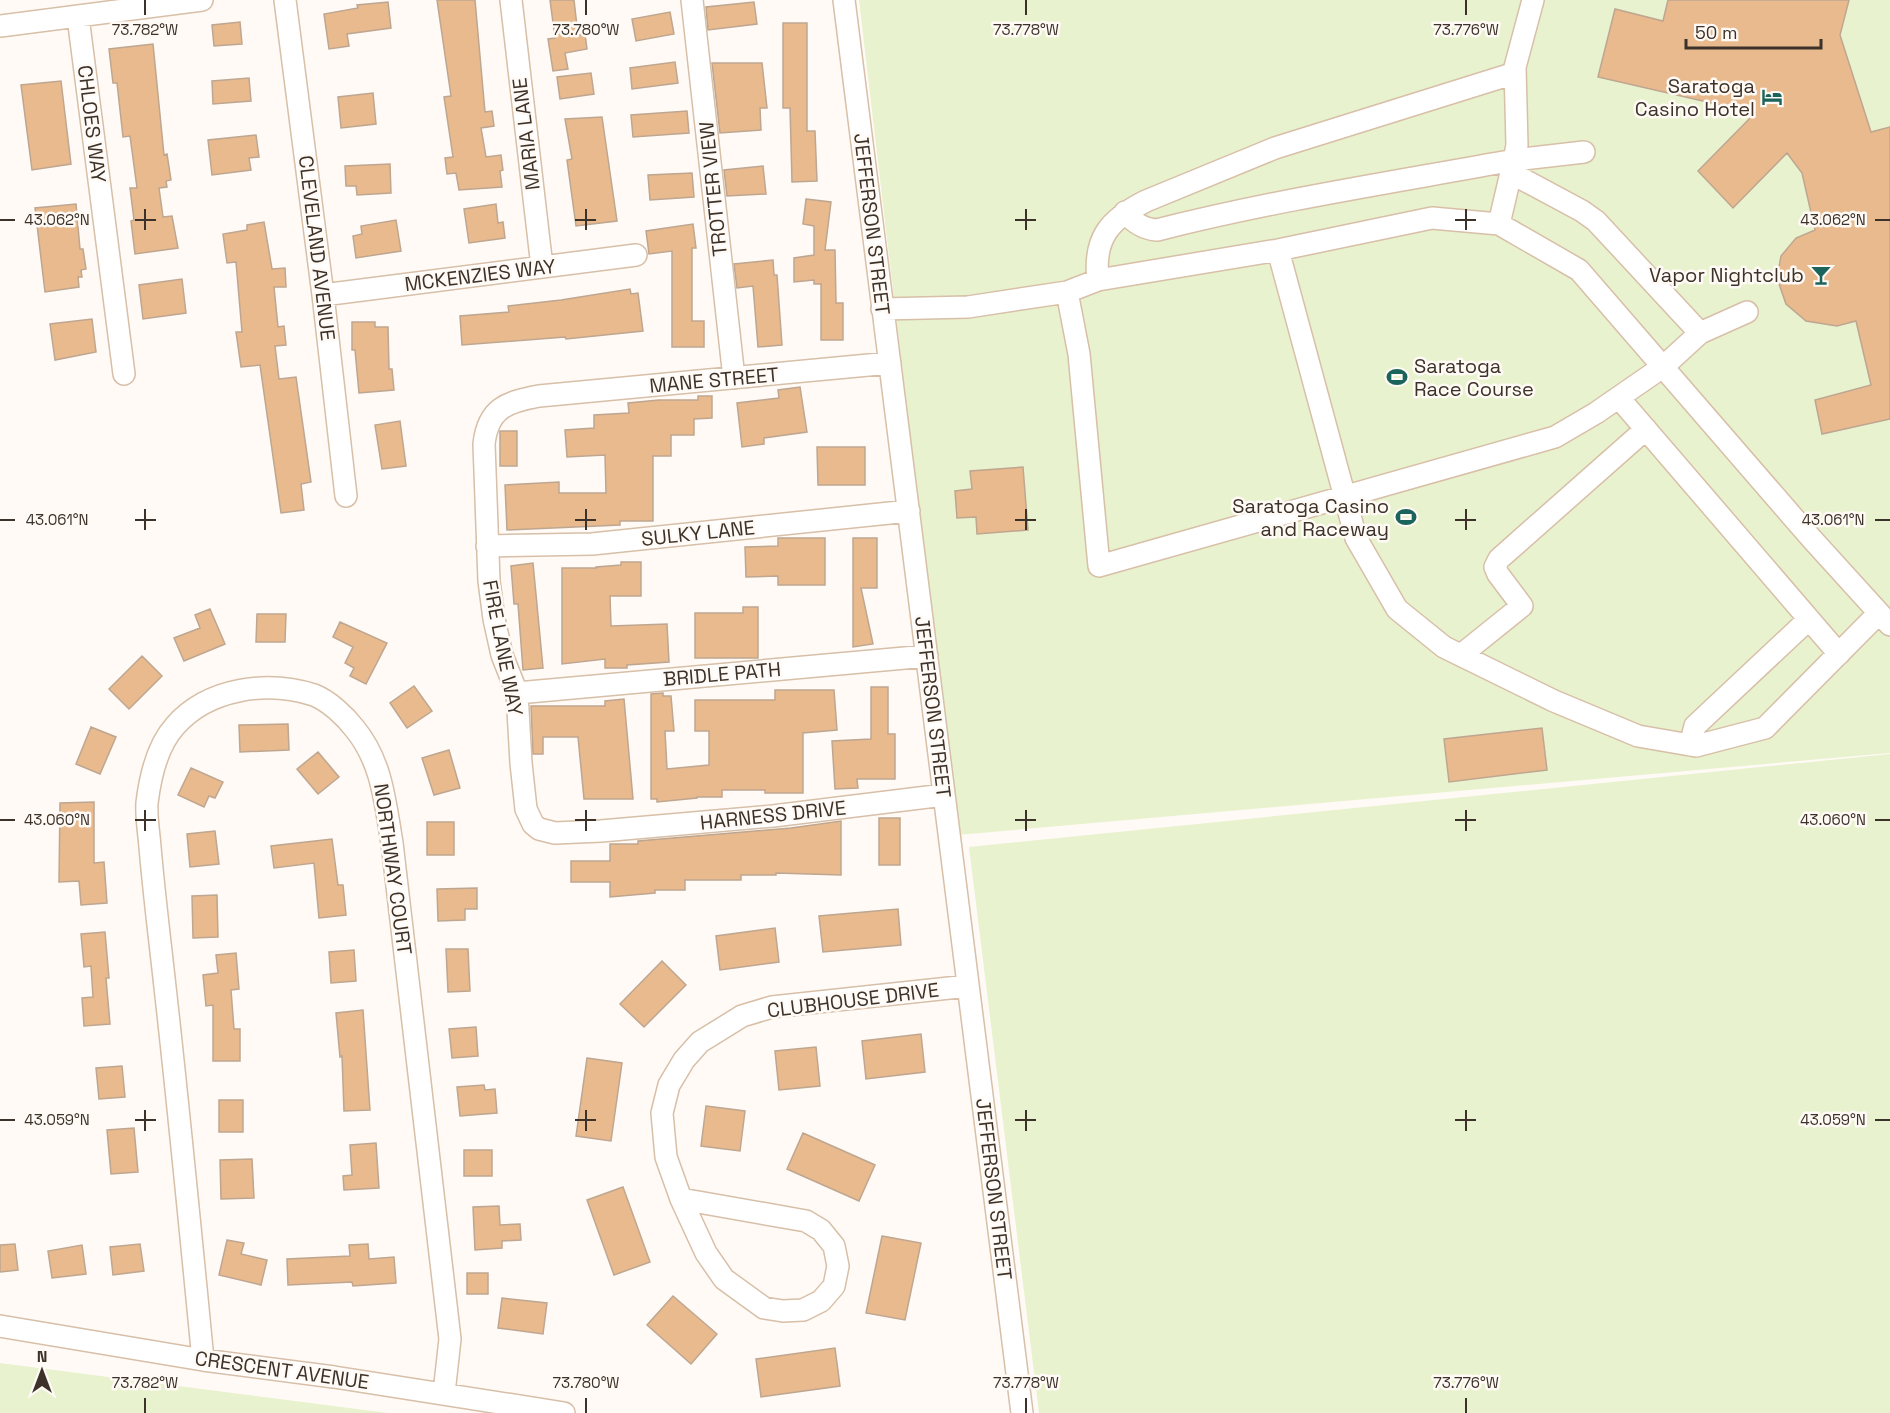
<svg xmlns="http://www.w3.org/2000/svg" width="1890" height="1413" viewBox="0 0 1890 1413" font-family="'Space Grotesk',sans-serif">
<rect width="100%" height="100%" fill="#fffaf5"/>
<!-- green -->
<path fill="#e9f2ce" d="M859,0H1890V753L957,835Z
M1890,754V1413H1039L969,847Z
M0,1363L388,1413H391H0Z"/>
<!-- building -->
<path fill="#e8ba8e" stroke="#bea690" stroke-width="1.5" d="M437,0H475L485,112L492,111L494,126L481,128L486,157L501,155L503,170L500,171L502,187L459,190L456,173L447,174L445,158L453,157L444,97L451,96Z
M550,0H574L578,35L585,34L587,49L565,53L568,69L553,71L548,39L555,38Z
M1668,0H1849L1840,35L1871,132L1890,127V419L1822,434L1815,400L1871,385L1856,321L1837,326L1806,321L1786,304L1777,278L1781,256L1796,238L1815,230L1802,173L1787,153L1733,208L1698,171L1755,113L1598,77L1615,9L1663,21Z
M388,2L391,28L347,34L349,46L329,49L324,14L358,8L357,5Z
M754,2L757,24L708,30L706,7Z
M670,12L674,34L636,41L632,19Z
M240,22L242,44L214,46L212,25Z
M783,23H807V131H815L817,181L792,182L790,108H783Z
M153,44L164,155L167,154L171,180L166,181L167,187L159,188L163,217L172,216L178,248L135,254L131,221L134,220L130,188H137L130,136L123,137L117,83H113L109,49Z
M675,62L678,83L632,89L630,68Z
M712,63H762L767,108H760L761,130L720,133Z
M591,73L594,94L560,99L557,77Z
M249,78L251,101L213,104L212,81Z
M61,81L71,164L32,170L21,85Z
M373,93L376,124L341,128L338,97Z
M687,111L689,133L633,137L631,115Z
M602,117L617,221L576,226L567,160L572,159L565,119Z
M256,135L259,157L249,158L251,170L212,175L208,140Z
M390,164L391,193L357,195L356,186H346L345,166Z
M763,166L766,194L727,196L724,170Z
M692,173L694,197L650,200L648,175Z
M806,199L831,202L825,250H835L836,303H843V340H821V284H814V280L794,282V258L814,255V226L803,224Z
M76,204L80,249H83L86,269L81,270L82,277H78L79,287L45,292L35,208Z
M496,204L498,223L503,222L505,238L469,243L464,209Z
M396,220L401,251L356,258L353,236L362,234L361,226Z
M264,222L272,269L285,268L286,287H274L278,327L284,326L286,345L275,346L279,379L296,377L311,482L301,484L304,510L281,513L260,365L241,367L236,332H242L236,262L227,263L223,234L247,230V225Z
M693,224L696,248H692V321H704V347H672V251L649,254L646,231Z
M773,260L774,275H777L782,345L758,347L753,286L737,288L734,264Z
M182,279L186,313L143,319L139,285Z
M630,289L631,294L638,293L643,331L566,339L565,337L462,345L460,316L509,312L508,306L561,300Z
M92,319L96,352L55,360L50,324Z
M352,322H375V327H388L389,369H392L394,390L359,393L355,350H352Z
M800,387L807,432L764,438V444L742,447L737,403L779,398L778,390Z
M698,396H712V418L694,419V435H671V456H653V521H620V525L507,530L505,485L559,482V493H606L605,455L567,457L565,430L594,428V415L629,413L628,403L659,400H698Z
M400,421L406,466L382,469L375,425Z
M500,431H517V466H500Z
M817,447H865V485H818Z
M1023,467L1028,530L977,534L976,517L957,518L955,491L972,489L970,471Z
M778,538H825V585H778V576L746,577L745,547L778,546Z
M853,538H877V588H861L873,644L853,647Z
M621,562H641V596H610L611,626L667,624L669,662L627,665V668H605V659L562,664V568H596V567L621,565Z
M533,563L543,668L523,670L518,604H514L511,566Z
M743,607H758V658H695V613H743Z
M210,609L225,644L184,661L174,638L200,628L195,615Z
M257,614H286L285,642H256Z
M340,622L387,643L366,684L350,676L354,668L345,663L353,647L333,637Z
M142,656L162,676L129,709L109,689Z
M414,686L432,711L407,728L390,703Z
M871,687H888V734H895V779H857L858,788L835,789L832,741L871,739Z
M775,690H834L837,730L803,733V793H765V790H722V797H697V798L657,802V799H651V694L663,693V696H671L674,731H665L667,769L709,765V731H695V700H775Z
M624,699L633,799H584L578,737H543V754H533L531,706H605V701Z
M288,724L289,750L240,752L239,725Z
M91,727L116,737L100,774L76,764Z
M1542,728L1547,770L1449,782L1444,739Z
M449,750L460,788L434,795L422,758Z
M318,752L339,777L318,794L297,769Z
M191,768L223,782L215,798L209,796L204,807L178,795Z
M94,802V863L104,862L107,903L81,905L79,881L59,882L60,803Z
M879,818H900V865H879Z
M841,821V875L776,873V875H741V880H685V890H655V893L610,897V882H571V861H610V844H638V841L791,828Z
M427,822H454V855H427Z
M215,831L219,864L190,867L187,834Z
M332,839L338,885H343L346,915L319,918L314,863L274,868L271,846Z
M477,888V909H465V920L438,921L437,889Z
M217,895L218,937L193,938L192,896Z
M898,909L901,945L823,952L819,916Z
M775,928L779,962L720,970L716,936Z
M105,932L109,978H106L110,1024L84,1026L82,998L93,997L91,966L84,967L81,934Z
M446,949H468L470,991L448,992Z
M354,950L356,981L331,983L329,952Z
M236,953L239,989L231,990L234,1029H240V1061H213V1005L206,1006L203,975L218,973L216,955Z
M662,961L686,985L644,1027L620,1004Z
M363,1010L370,1110L344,1111L342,1056L340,1057L336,1013Z
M476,1027L478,1056L452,1058L449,1029Z
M921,1034L925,1072L866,1079L862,1041Z
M816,1047L820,1086L779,1090L775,1051Z
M587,1058L622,1063L611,1141L576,1136Z
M122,1066L125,1097L99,1099L96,1068Z
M484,1085L485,1090L495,1089L497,1113L460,1116L457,1087Z
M219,1100H243V1132H219Z
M706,1106L745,1111L740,1151L701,1146Z
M134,1128L138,1172L111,1174L107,1130Z
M803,1133L875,1165L859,1201L787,1169Z
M376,1143L379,1188L344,1190L343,1176L352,1175L350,1145Z
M464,1150H492V1176H464Z
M252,1159L254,1198L221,1199L220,1160Z
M623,1187L650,1262L614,1275L587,1200Z
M499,1206L500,1225L520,1224L521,1240L502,1241V1248L475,1250L473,1207Z
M882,1236L921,1243L905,1320L866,1313Z
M227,1240L244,1243L241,1254L267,1260L261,1285L219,1275Z
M15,1244L18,1270L0,1272V1245Z
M140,1244L144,1271L113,1275L110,1247Z
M368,1244L369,1259L394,1257L396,1283L353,1286L352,1282L288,1285L287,1259L350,1256L349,1245Z
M82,1245L86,1274L52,1278L48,1251Z
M467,1273H488V1294H467Z
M673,1296L717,1334L691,1364L647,1325Z
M502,1298L547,1303L543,1334L498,1328Z
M835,1348L840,1386L761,1397L756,1359Z"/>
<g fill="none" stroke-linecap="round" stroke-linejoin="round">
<!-- minor casing -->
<g stroke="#d7bfa8" stroke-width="24">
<path id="minor" d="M285,0L323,295L346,496
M511,0L542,267
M692,0L734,378
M844,0L1022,1413
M78,17L124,374
M0,26L202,0
M1511,173L1582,211L1596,221L1700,333
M1125,212C1134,223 1143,229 1157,230C1275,200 1394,182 1514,160L1517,145L1515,67L1533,0
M1499,224L1514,160L1584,152
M1278,250L1356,538L1397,609L1444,647L1554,701L1638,736L1696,746L1765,728L1879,613
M1098,280C1093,238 1110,219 1146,201L1275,148L1515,73
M1067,292L1079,354L1099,566L1555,437L1596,413L1664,366L1700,333L1747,312
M323,295L636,255
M882,309L968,307L1067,292L1098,280L1278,250L1432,218L1499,224L1579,270L1811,538L1890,625
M890,363L539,396C507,402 488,408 484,444L489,581L494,619L502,655L517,693L521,763L526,809L533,824L539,829L555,833L601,831L773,816L944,795
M1619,398L1839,654
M487,546L592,544L909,511
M1464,656L1466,651L1522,606L1498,574L1495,567L1499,559L1646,429
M517,693L927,656
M1690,745L1695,726L1809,619
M681,1199L806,1221L821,1230L834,1246L838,1266L834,1286L821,1301L803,1310L783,1311L764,1308L724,1279L706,1253L681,1199L666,1157L662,1113L669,1085L684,1060L700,1042L742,1016L772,1007L968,986
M0,1326L203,1360L334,1377L564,1413
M203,1360C191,1236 179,1111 165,987C160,941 154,894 150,847C149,833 146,817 147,803C150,778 157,746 175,726C208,688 268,680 314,695C329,701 345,716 355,729C382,762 385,802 392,843L450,1339L444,1393"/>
</g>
<!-- minor -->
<use href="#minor" stroke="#fff" stroke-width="21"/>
</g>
<!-- ticks -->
<path fill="none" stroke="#3c3229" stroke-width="2" d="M145,0V15M586,0V15M1026,0V15M1466,0V15M145,209V230M586,209V230M1026,209V230M1466,209V230M0,220H15M135,220H156M575,220H596M1015,220H1036M1455,220H1476M1875,220H1890M145,509V530M586,509V530M1026,509V530M1466,509V530M0,520H15M135,520H156M575,520H596M1015,520H1036M1455,520H1476M1875,520H1890M145,810V831M586,810V831M1026,810V831M1466,810V831M0,820H15M135,820H156M575,820H596M1015,820H1036M1455,820H1476M1875,820H1890M145,1110V1131M586,1110V1131M1026,1110V1131M1466,1110V1131M0,1120H15M135,1120H156M575,1120H596M1015,1120H1036M1455,1120H1476M1875,1120H1890M145,1398V1413M586,1398V1413M1026,1398V1413M1466,1398V1413"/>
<!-- icons -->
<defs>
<g id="hotel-bare" transform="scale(1.62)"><path d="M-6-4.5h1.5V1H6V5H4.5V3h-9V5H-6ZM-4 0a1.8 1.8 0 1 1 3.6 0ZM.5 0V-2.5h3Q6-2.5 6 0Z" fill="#1a645b" stroke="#fffaf5" stroke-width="2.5" paint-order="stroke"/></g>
<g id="bar-bare" transform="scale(1.62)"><path d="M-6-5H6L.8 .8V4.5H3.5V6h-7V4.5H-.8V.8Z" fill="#1a645b" stroke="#fffaf5" stroke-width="2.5" paint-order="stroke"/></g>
<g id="stadium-bare" transform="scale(1.62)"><path d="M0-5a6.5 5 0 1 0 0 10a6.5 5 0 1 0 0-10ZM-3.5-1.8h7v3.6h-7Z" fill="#1a645b" stroke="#fffaf5" stroke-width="2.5" paint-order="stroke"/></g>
</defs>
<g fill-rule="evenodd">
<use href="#hotel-bare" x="1772" y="97"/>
<use href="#bar-bare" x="1821" y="275"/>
<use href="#stadium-bare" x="1397" y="377"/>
<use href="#stadium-bare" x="1406" y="517"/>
</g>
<g text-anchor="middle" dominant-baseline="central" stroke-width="5" stroke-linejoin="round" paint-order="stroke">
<!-- poi labels -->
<g font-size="20" fill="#3c3229" stroke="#fffaf5" text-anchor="end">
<text x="1755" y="86">Saratoga<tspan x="1755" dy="23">Casino Hotel</tspan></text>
<text x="1804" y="275">Vapor Nightclub</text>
<text x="1414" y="366" text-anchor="start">Saratoga<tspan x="1414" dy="23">Race Course</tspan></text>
<text x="1389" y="506">Saratoga Casino<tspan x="1389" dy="23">and Raceway</tspan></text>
</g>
<!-- street labels -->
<g font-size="20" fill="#3c3229" stroke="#fffaf5">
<text transform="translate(92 124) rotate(83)">CHLOES WAY</text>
<text transform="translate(526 134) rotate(-97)">MARIA LANE</text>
<text transform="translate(713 189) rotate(-96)">TROTTER VIEW</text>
<text transform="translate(872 224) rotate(83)">JEFFERSON STREET</text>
<text transform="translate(317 248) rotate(83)">CLEVELAND AVENUE</text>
<text transform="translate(480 275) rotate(-7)">MCKENZIES WAY</text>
<text transform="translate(714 380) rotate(-5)">MANE STREET</text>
<text transform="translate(698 533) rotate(-6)">SULKY LANE</text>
<text transform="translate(503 648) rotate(79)">FIRE LANE WAY</text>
<text transform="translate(722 674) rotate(-5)">BRIDLE PATH</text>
<text transform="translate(933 707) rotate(83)">JEFFERSON STREET</text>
<text transform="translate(773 815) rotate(-6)">HARNESS DRIVE</text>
<text transform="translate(393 869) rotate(82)">NORTHWAY COURT</text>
<text transform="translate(853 1000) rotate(-7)">CLUBHOUSE DRIVE</text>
<text transform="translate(994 1189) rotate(83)">JEFFERSON STREET</text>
<text transform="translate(282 1370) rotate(8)">CRESCENT AVENUE</text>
</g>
</g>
<g font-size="15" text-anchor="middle" fill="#3c3229" stroke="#fffaf5" stroke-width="5" stroke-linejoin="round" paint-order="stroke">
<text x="145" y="35">73.782°W</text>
<text x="586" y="35">73.780°W</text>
<text x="1026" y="35">73.778°W</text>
<text x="1466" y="35">73.776°W</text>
<text x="57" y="225">43.062°N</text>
<text x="1833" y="225">43.062°N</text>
<text x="57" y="525">43.061°N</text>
<text x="1833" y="525">43.061°N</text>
<text x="57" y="825">43.060°N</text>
<text x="1833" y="825">43.060°N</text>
<text x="57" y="1125">43.059°N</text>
<text x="1833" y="1125">43.059°N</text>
<text x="145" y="1388">73.782°W</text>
<text x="586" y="1388">73.780°W</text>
<text x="1026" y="1388">73.778°W</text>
<text x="1466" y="1388">73.776°W</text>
</g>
<!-- north arrow -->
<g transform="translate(42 1371)" stroke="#fffaf5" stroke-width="4.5" paint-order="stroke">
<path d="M0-4.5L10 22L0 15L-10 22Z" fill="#3c3229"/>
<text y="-9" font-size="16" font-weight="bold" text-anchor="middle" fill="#3c3229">N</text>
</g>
<!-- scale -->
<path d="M1686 39v9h135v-9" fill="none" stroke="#3c3229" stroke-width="3"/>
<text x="1695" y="39" font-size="18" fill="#3c3229" stroke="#fffaf5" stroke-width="4.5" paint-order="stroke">50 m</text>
</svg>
